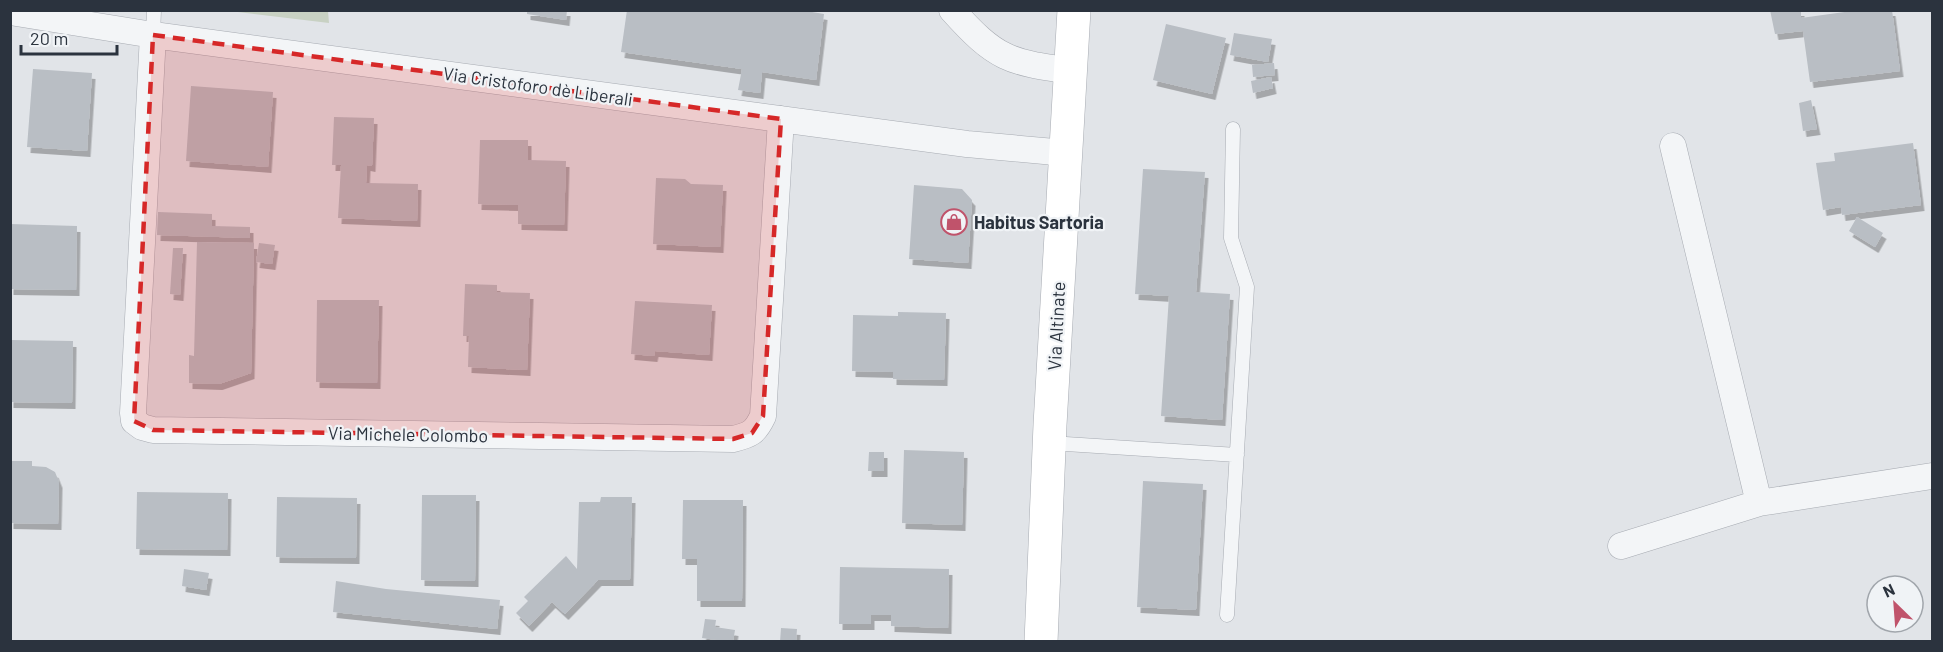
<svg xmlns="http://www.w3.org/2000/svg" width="1943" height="652" viewBox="0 0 1943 652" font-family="Barlow,sans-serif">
<defs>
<filter id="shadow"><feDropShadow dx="3.5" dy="6" stdDeviation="0" flood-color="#0004"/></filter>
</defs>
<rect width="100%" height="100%" fill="#e1e4e8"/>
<!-- green -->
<path fill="#c8d1c3" d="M230,11H328L329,23Z"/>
<!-- building -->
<path fill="#b9bec4" filter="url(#shadow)" d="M527,10H567L566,20L527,14Z
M627,10H800L824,14L816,80L762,72L760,93L738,90L742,69L621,52Z
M1770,10H1801V18L1859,10H1892L1900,71L1810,82L1803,31L1775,34Z
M1166,24L1226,38L1212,94L1153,80Z
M1234,33L1272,39L1268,62L1230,55Z
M1274,63L1275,75L1253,77L1252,65Z
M33,69L92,73L87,151L27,147Z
M1271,77L1273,88L1253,93L1251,81Z
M191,86L273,92L268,167L186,161Z
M1811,100L1817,129L1803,131L1799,103Z
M334,117L374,118L372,166L367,165L366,183L418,184L417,221L338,218L341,165H332Z
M480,140H528V160L566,161L564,225L518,224V205L478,204Z
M1913,143L1921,205L1842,215L1841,207L1823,210L1816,163L1835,161L1834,153Z
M1143,169L1205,172L1196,292L1230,294L1222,420L1161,416L1169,296L1135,294Z
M656,178L685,179L691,184L723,185L720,247L653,244Z
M914,185L962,189L972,200L968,263L909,259Z
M158,212L212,214V226L250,227V238L157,235Z
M1857,217L1883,233L1875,247L1849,231Z
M10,224L77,226L76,290L10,289Z
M197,242L254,243L251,373L219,384L189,383V355L194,356Z
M259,243L275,245L272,264L256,262Z
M173,248H183L180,295L170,294Z
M465,284L497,285V292L530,293L527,370L468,367L469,336H463Z
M317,300H379L377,383L316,382Z
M635,301L712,305L709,355L655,351L654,356L631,354Z
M898,312L946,313L944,380L893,379V372L852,371L853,315L898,316Z
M10,340L73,341L72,403L10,402Z
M904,450L964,452L962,525L902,523Z
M869,452H884V471H868Z
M10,461H32V466L46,467L55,472L59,482L58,524L10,523Z
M1143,481L1203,484L1196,610L1137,607Z
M137,492L228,493L227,550L136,549Z
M422,495H476L475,581L421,580Z
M277,497L357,498L356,558L276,557Z
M601,497H632L630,580H598L565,614L552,602L529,626L516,613L528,601L524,597L566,556L577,569L579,502H600Z
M683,500H743L742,601H697V559H682Z
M840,567L949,569L948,628L891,626V615H871V624H839Z
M184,569L209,573L206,590L182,586Z
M336,581L386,589L500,600L497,629L333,612Z
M705,619L716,620L715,627L735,630L733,642L702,638Z
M781,628L797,629L796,642H780Z"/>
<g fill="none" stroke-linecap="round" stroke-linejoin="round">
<!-- lane casing -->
<g stroke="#a7abb2" stroke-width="15">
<path id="lane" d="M153,35L154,10
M1050,443L1237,455
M1227,615L1247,287L1231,238L1233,129"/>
</g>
<!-- street casing -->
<g stroke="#a7abb2" stroke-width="27">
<path id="street" d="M952,10C996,59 1008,62 1071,71
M10,12L153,35L967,144L1066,153
M153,35L133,413L134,421L142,427L153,430L733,439C750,435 755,433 763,416L781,119
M1673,146L1759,503
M1621,546L1759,503L1932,476"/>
</g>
<!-- secondary casing -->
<g stroke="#a7abb2" stroke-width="34">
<path id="secondary" d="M1041,642L1050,425L1074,10"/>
</g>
<!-- lane -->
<use href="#lane" stroke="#f3f5f7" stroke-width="14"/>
<!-- street -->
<use href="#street" stroke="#f3f5f7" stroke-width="26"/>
<!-- secondary -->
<use href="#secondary" stroke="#fff" stroke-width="33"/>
</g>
<!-- marked area -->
<path fill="#d62828" fill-opacity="0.2" stroke="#d62828" stroke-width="4.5" stroke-dasharray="12 8" stroke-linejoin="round" d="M153,35L781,119L763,416L752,433L733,439L153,430L134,421Z"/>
<!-- icons -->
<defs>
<g id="shop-ring" transform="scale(1.35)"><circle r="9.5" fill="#f0f3f6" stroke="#c0536b" stroke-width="1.5"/><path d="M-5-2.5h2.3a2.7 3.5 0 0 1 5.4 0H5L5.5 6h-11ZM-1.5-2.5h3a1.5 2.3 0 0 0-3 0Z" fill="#c0536b"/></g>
</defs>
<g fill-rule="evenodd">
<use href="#shop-ring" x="954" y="222"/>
</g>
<g text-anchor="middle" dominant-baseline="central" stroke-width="4.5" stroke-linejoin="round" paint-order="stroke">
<!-- street labels -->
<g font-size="18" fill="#2b333e" stroke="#f0f3f6">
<text transform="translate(538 86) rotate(8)">Via Cristoforo dè Liberali</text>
<text transform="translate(1056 326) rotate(-87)">Via Altinate</text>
<text transform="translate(408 434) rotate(1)">Via Michele Colombo</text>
</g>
<!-- poi labels -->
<g font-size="18" font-weight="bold" fill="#2b333e" stroke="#f0f3f6" text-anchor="start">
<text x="974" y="222">Habitus Sartoria</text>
</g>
</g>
<!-- border -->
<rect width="1943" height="652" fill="none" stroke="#2b333e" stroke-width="24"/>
<!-- north arrow -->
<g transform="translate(1895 604) rotate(335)"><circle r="28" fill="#f0f3f6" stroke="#a1a6ac" stroke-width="1.5"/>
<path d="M0-4.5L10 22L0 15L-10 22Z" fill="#c0536b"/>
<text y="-9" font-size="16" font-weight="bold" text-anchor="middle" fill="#2b333e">N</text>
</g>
<!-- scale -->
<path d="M21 45v9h96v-9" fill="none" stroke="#2b333e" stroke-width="3"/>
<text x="30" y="45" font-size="18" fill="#2b333e" stroke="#f0f3f6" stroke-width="4.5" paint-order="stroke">20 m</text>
</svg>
